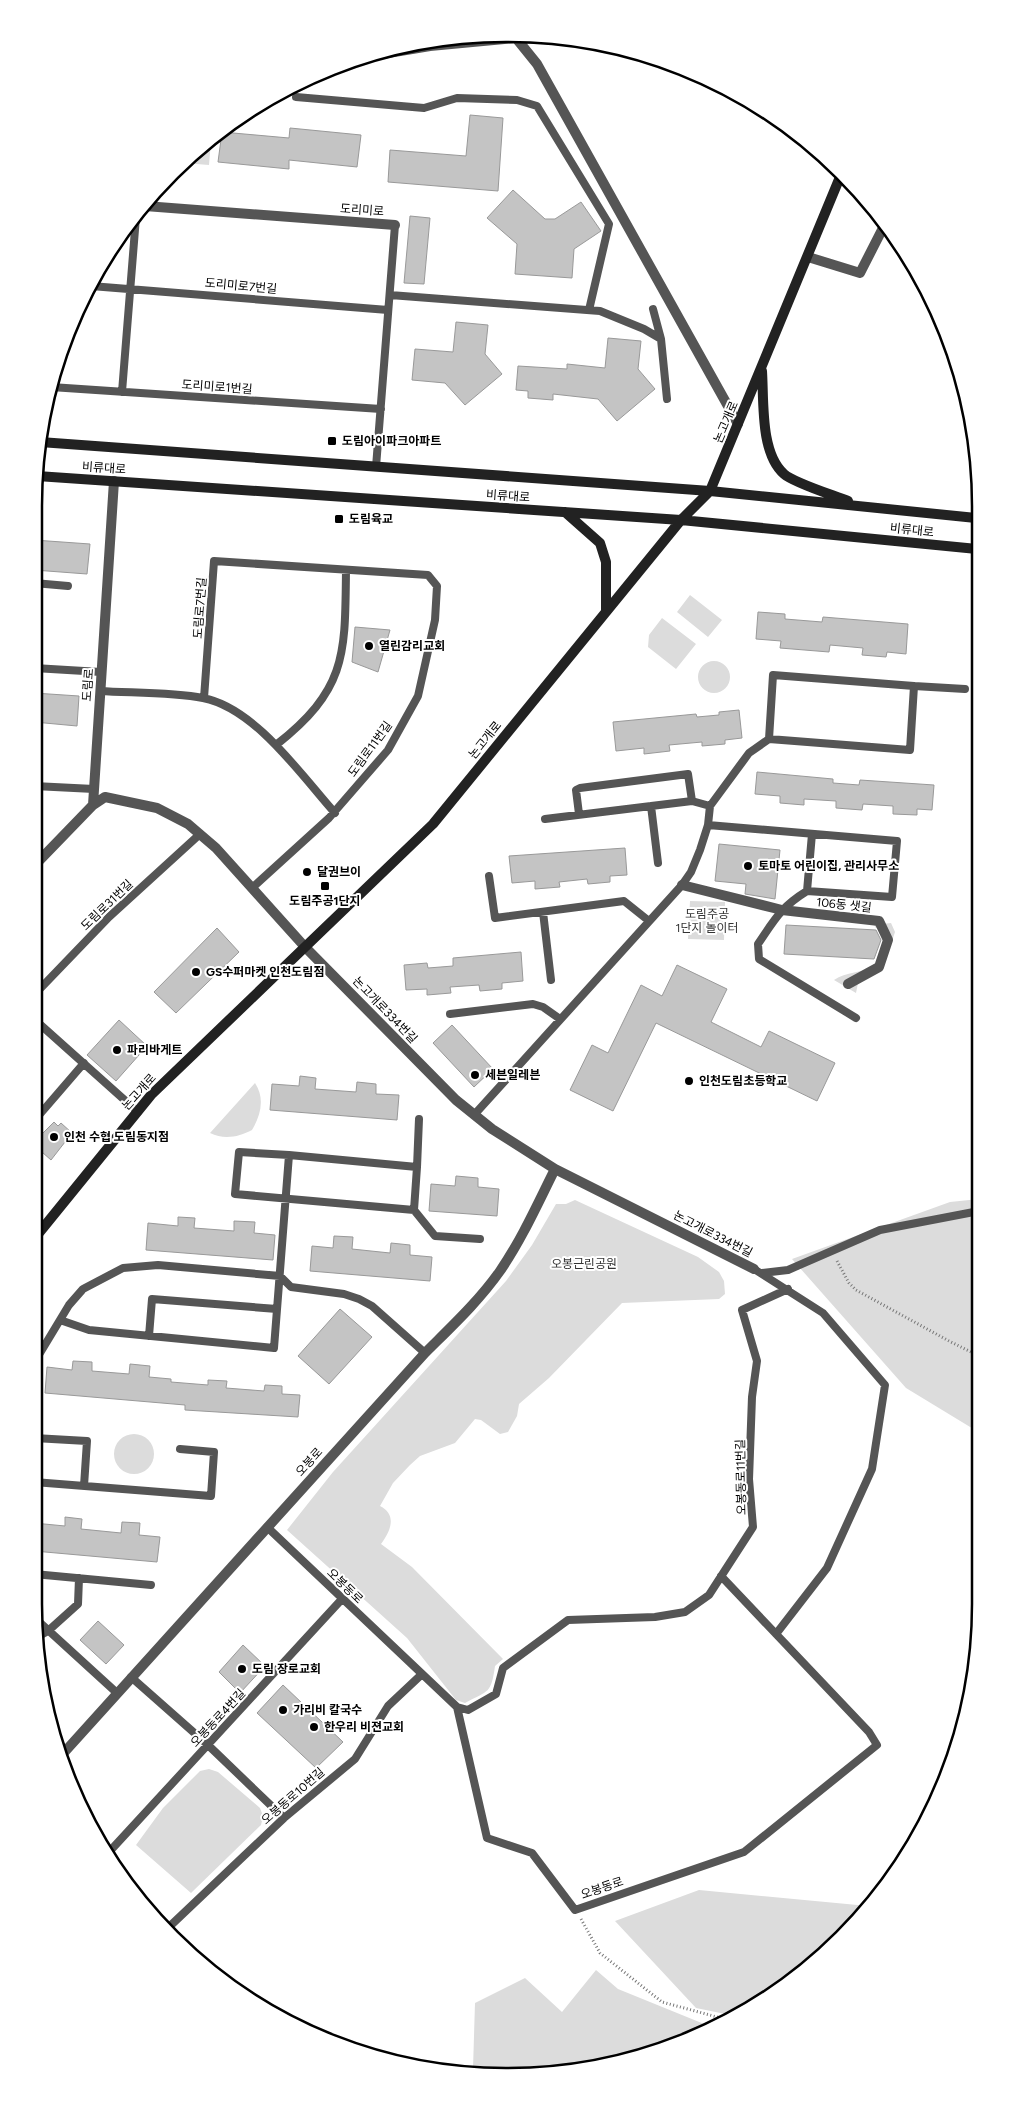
<svg xmlns="http://www.w3.org/2000/svg" width="1014" height="2110" viewBox="0 0 1014 2110" font-family="Figtree,'Noto Sans KR',sans-serif">
<rect width="100%" height="100%" fill="#fff"/>
<!-- green -->
<path fill="#dcdcdc" d="M211,141L209,165L184,163Z
M690,595L722,620L708,637L677,612Z
M662,618L696,644L676,669L648,647L649,635Z
M698 677a16 16 0 1 1 32 0a16 16 0 1 1-32 0Z
M690,901L725,902L724,940L688,939Z
M891,923L895,932L883,969L858,983L856,993L834,980C846,972 862,972 876,967L884,947L881,929L876,928L874,925Z
M255,1083C265,1098 261,1115 252,1130C239,1137 224,1140 210,1133Z
M979,1199L980,1433L906,1388L792,1259L950,1202Z
M575,1200L698,1257L719,1272L724,1281L725,1294L719,1299L622,1303L549,1378L519,1404L517,1416L508,1432L500,1434L481,1420L475,1419L455,1443L420,1456L410,1465L393,1483L380,1506C398,1515 390,1532 381,1544L412,1567L503,1659L495,1666C491,1694 489,1690 465,1703L456,1700L407,1638L287,1530L333,1472L506,1281L532,1245L556,1204H566Z
M114 1454a20 20 0 1 1 40 0a20 20 0 1 1-40 0Z
M209,1769L218,1772L260,1808L263,1816L261,1825L191,1893L136,1845L163,1808L200,1771Z
M699,1890L868,1906L863,1915L795,1979L735,2016L696,2008L615,1921Z
M596,1970L618,1989L714,2028L569,2072L473,2069L475,2003L525,1978L562,2012Z"/>
<!-- building -->
<path fill="#c4c4c4" stroke="#999" d="M470,115L503,118L498,191L388,182L390,150L466,156Z
M290,128L361,135L357,167L289,160V169L218,162L222,132L289,138Z
M513,190L545,219H555L581,202L601,231L574,249L572,278L515,274L517,244L487,218Z
M410,216L430,218L424,284L404,283Z
M456,322L488,325L485,354L502,374L465,405L445,383L412,380L415,349L453,352Z
M608,338L641,341L638,369L655,389L617,421L598,399L553,394V400L528,398V391L516,390L518,366L567,369V364L605,368Z
M34,540L90,544L87,574L34,570Z
M758,612L785,614V619L822,622L823,617L908,624L906,654L887,652L886,657L862,655L863,648L830,645L829,652L780,648L781,641L756,639Z
M355,627L390,630L378,672L352,662Z
M34,693L79,696L77,726L34,722Z
M739,710L742,738L725,740V744L702,746V742L669,745L670,751L644,754V748L616,751L613,722L696,714L697,717L719,715V712Z
M757,772L833,779V783L859,785L860,780L934,785L932,810L917,809V815L893,814V806L863,804L862,810L836,808V801L804,799V805L780,803V796L755,794Z
M719,844L780,850L775,899L745,894L746,884L715,881Z
M625,848L627,875L610,876V882L588,884L587,879L559,882L560,887L535,889V881L512,883L509,856Z
M786,925L876,930L881,940L874,959L784,954Z
M217,928L239,952L176,1013L154,992Z
M521,952L523,981L502,983V989L480,991L479,985L450,987L451,993L427,995V989L406,990L404,965L427,963L428,968L453,966V958Z
M677,965L727,989L711,1022L761,1047L769,1031L835,1063L817,1101L656,1023L613,1111L570,1090L592,1045L608,1053L641,985L662,996Z
M119,1020L147,1046L116,1081L87,1055Z
M452,1025L493,1069L474,1087L433,1043Z
M300,1076L316,1078L315,1089L356,1092L357,1082L376,1084V1094L399,1095L397,1120L270,1110L272,1084L299,1086Z
M54,1122L58,1126L61,1123L72,1133L51,1160L34,1145V1142Z
M456,1176L478,1178V1187L499,1189L497,1216L429,1211L431,1184L455,1186Z
M178,1217L195,1218L194,1228L234,1231V1221L255,1222L254,1233L275,1235L273,1260L146,1250L148,1223L178,1226Z
M334,1236L353,1237L352,1249L390,1253L391,1243L410,1245V1255L432,1257L430,1281L310,1271L312,1246L333,1248Z
M340,1309L372,1337L329,1384L298,1356Z
M73,1361L92,1362V1371L129,1374L130,1364L150,1366L149,1377L171,1379V1382L208,1385V1380L227,1381L226,1388L264,1391L265,1385L282,1386V1394L300,1395L298,1417L185,1410V1405L45,1393L47,1367L72,1370Z
M65,1517L82,1519L81,1529L121,1533L122,1522L140,1523L139,1535L160,1537L157,1562L34,1551V1523L65,1526Z
M98,1621L124,1645L106,1664L80,1640Z
M243,1645L265,1666L240,1693L219,1672Z
M283,1685L343,1742L316,1768L257,1713Z"/>
<g fill="none" stroke-linecap="round" stroke-linejoin="round">
<!-- path -->
<path stroke="#777" stroke-width="3" stroke-dasharray="1 2.5" stroke-linecap="butt" d="M837,1261L849,1283L856,1290L949,1341L979,1356
M581,1919L600,1953L662,2002L728,2020"/>
<!-- lane -->
<path stroke="#555" stroke-width="8" d="M296,97L424,108L457,98L517,100L537,106L609,224L589,310
M91,286L388,310
M390,295L600,311L644,329L661,339L667,399
M653,309L661,339
M51,387L381,409
M122,392L136,217
M376,467L395,225
M34,583L68,586
M34,668L101,672
M914,686L965,689
M100,691C132,693 172,692 203,698C255,708 301,775 335,813
M204,698L214,561L428,575L437,586L435,620L418,696L388,750L329,818L252,888
M276,745C347,689 345,655 346,570
M34,786L94,789
M651,806L658,863
M579,814L576,790L580,788L688,774L692,801
M545,819L692,801L710,806
M708,825L897,841L892,897L807,891L812,834
M489,876L495,918L624,901L649,921
M807,891C781,907 775,919 758,944L759,959L856,1018
M543,912L551,980
M34,995L109,917L200,834
M450,1014L533,1004L543,1007L560,1019
M34,1019L138,1112
M474,1115L682,885L691,872L700,850L708,825L710,806L749,753L769,739L910,750L914,686L773,675L769,739
M34,1121L84,1063
M289,1155L239,1152L235,1194L414,1210
M417,1167L414,1210L435,1236L480,1239
M754,1269L823,1313L885,1385L872,1469L827,1568L776,1634
M762,1273L788,1270L880,1230L979,1211
M60,1320L89,1330L274,1348L289,1155L417,1167L419,1119
M149,1336L152,1299L277,1309
M34,1363L69,1305L83,1289L123,1268L158,1265L280,1276L291,1287L344,1294L359,1299L372,1306L425,1353
M34,1438L87,1441L84,1486
M34,1482L211,1496L214,1452L180,1449
M267,1527L457,1707L487,1838L532,1853L575,1910L744,1852L877,1745L869,1732L721,1576
M34,1574L151,1585
M37,1620L117,1693
M39,1636L48,1631L78,1604L79,1578
M131,1677L208,1745L284,1818
M457,1707L468,1710L496,1694L503,1668L568,1620L655,1617L685,1612L709,1595L753,1527L749,1479L752,1397L757,1361L742,1310L788,1289
M110,1851L342,1599
M169,1927L284,1818L355,1759L388,1706L421,1675"/>
<!-- street -->
<path stroke="#555" stroke-width="10" d="M571,40L516,38L537,64L738,424
M376,55L430,46L516,38
M145,206L395,225
M808,257L860,273L885,224
M93,805L114,481
M34,866L93,805L105,797L157,808L188,824L216,848L305,947L456,1100L492,1129L555,1169L754,1269
M682,885L782,910L879,921L888,940L879,967L848,984
M60,1757L425,1353C451,1327 479,1301 500,1271C522,1239 538,1203 555,1169"/>
<!-- secondary -->
<path stroke="#222" stroke-width="10" d="M762,371C764,401 760,453 784,474C794,483 833,495 848,501
M40,442L710,491L976,518
M37,476L681,520L977,549
M565,512L600,543L606,562V612
M34,1239L151,1095L433,824L681,520L710,491L840,177"/>
</g>
<!-- markers -->
<g fill="#000" stroke="#fff" stroke-width="2">
<rect x="327" y="436" width="10" height="10" rx="2.5"/>
<rect x="334" y="514" width="10" height="10" rx="2.5"/>
<circle cx="369" cy="646" r="5"/>
<circle cx="748" cy="866" r="5"/>
<circle cx="307" cy="872" r="5"/>
<rect x="320" y="881" width="10" height="10" rx="2.5"/>
<circle cx="196" cy="972" r="5"/>
<circle cx="117" cy="1050" r="5"/>
<circle cx="475" cy="1075" r="5"/>
<circle cx="689" cy="1081" r="5"/>
<circle cx="54" cy="1137" r="5"/>
<circle cx="242" cy="1669" r="5"/>
<circle cx="283" cy="1710" r="5"/>
<circle cx="314" cy="1727" r="5"/>
</g>
<g text-anchor="middle" dominant-baseline="central" stroke-width="4" stroke-linejoin="round" paint-order="stroke">
<!-- street labels -->
<g font-size="12" fill="#000" stroke="#fff">
<text transform="translate(362 210) rotate(4)">도리미로</text>
<text transform="translate(241 286) rotate(5)">도리미로7번길</text>
<text transform="translate(217 387) rotate(4)">도리미로1번길</text>
<text transform="translate(726 422) rotate(-67)">논고개로</text>
<text transform="translate(104 468) rotate(4)">비류대로</text>
<text transform="translate(508 496) rotate(4)">비류대로</text>
<text transform="translate(912 530) rotate(6)">비류대로</text>
<text transform="translate(200 608) rotate(-86)">도림로7번길</text>
<text transform="translate(88 685) rotate(-86)">도림로</text>
<text transform="translate(485 740) rotate(-51)">논고개로</text>
<text transform="translate(370 749) rotate(-54)">도림로11번길</text>
<text transform="translate(107 905) rotate(-44)">도림로31번길</text>
<text transform="translate(844 905) rotate(6)">106동 샛길</text>
<text transform="translate(385 1010) rotate(46)">논고개로334번길</text>
<text transform="translate(139 1092) rotate(-48)">논고개로</text>
<text transform="translate(713 1234) rotate(27)">논고개로334번길</text>
<text transform="translate(309 1462) rotate(-48)">오봉로</text>
<text transform="translate(741 1477) rotate(-91)">오봉동로11번길</text>
<text transform="translate(345 1586) rotate(44)">오봉동로</text>
<text transform="translate(218 1718) rotate(-47)">오봉동로4번길</text>
<text transform="translate(293 1796) rotate(-41)">오봉동로10번길</text>
<text transform="translate(602 1888) rotate(-19)">오봉동로</text>
</g>
<!-- poi labels -->
<g font-size="12" font-weight="bold" fill="#000" stroke="#fff" text-anchor="start">
<text x="342" y="441">도림아이파크아파트</text>
<text x="349" y="519">도림육교</text>
<text x="379" y="646">열린감리교회</text>
<text x="758" y="866">토마토 어린이집, 관리사무소</text>
<text x="317" y="872">달권브이</text>
<text x="325" y="901" text-anchor="middle">도림주공1단지</text>
<text x="206" y="972">GS수퍼마켓 인천도림점</text>
<text x="127" y="1050">파리바게트</text>
<text x="485" y="1075">세븐일레븐</text>
<text x="699" y="1081">인천도림초등학교</text>
<text x="64" y="1137">인천 수협 도림동지점</text>
<text x="252" y="1669">도림 장로교회</text>
<text x="293" y="1710">가리비 칼국수</text>
<text x="324" y="1727">한우리 비젼교회</text>
</g>
<!-- park labels -->
<g font-size="12" fill="#333" stroke="#fff">
<text x="707" y="914">도림주공<tspan x="707" dy="14">1단지 놀이터</tspan></text>
<text x="584" y="1264">오봉근린공원</text>
</g>
</g>
<!-- crop -->
<path d="M0 0H1014V2110H0ZM506 42H508A464 464 0 0 1 972 506V1604A464 464 0 0 1 508 2068H506A464 464 0 0 1 42 1604V506A464 464 0 0 1 506 42Z" fill="#fff" fill-rule="evenodd"/>
<path fill="none" stroke="#000" stroke-width="2.5" d="M506 42H508A464 464 0 0 1 972 506V1604A464 464 0 0 1 508 2068H506A464 464 0 0 1 42 1604V506A464 464 0 0 1 506 42Z"/>
</svg>
